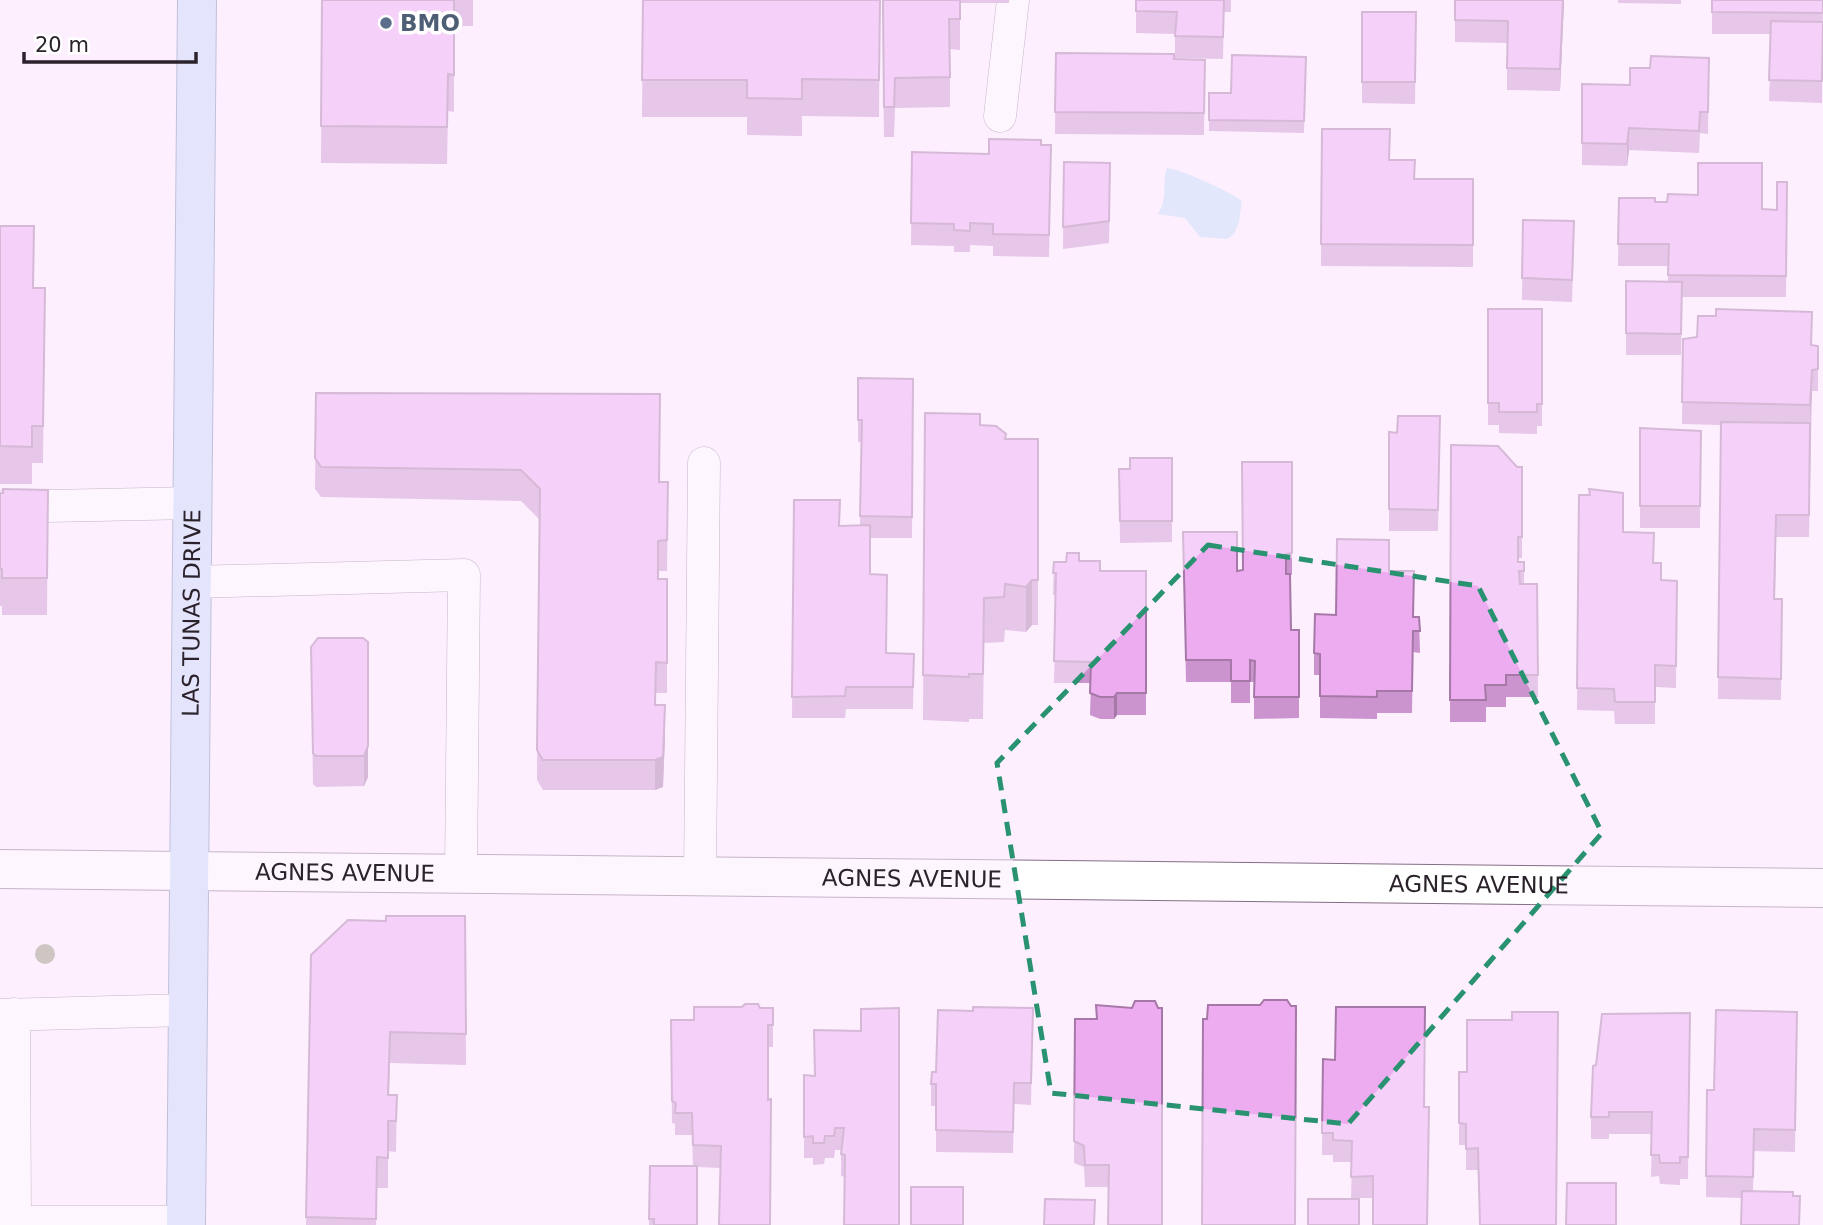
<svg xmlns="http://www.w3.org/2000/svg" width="1823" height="1225" viewBox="0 0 1823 1225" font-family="'DejaVu Sans',sans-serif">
<rect width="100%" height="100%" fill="#feefff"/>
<!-- water -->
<path fill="#c0def6" d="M1167,168C1180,169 1231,192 1242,201L1239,222L1234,234L1227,239L1200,237L1185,218L1158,214C1169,196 1161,183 1167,168Z"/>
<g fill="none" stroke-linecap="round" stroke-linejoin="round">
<!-- service casing -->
<g stroke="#846e85" stroke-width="33">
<path id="service" d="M1000,116L1013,0
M0,507L193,503
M192,582L464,575L461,872
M700,876L704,463
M14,1014L15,1222
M0,1015L188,1010
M0,1222H186"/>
</g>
<!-- minor casing -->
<g stroke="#846e85" stroke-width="40">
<g id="minor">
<path id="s1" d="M0,869L1823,888"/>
</g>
</g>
<!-- primary casing -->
<g stroke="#7689ae" stroke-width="40">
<g id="primary">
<path id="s2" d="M186,1225L197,0"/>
</g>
</g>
<!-- service -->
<use href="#service" stroke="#fff" stroke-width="32"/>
<!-- minor -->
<use href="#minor" stroke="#fff" stroke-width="38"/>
<!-- primary -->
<use href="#primary" stroke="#c5daf8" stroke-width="38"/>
</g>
<!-- trees -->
<circle fill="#939478" cx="45" cy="954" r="10"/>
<!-- wall -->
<path fill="#cb94ce" d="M322,0H473V26H454V112L448,111L447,164L321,163Z
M643,0H880L879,117L802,116V136L747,135V117H642Z
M882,0H1009V3H960V50L950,49V107L895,108L894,137H884Z
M1136,0H1231V12H1224L1223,59L1175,58V34L1136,33Z
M1455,0H1564L1560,91L1507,90V43L1455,42Z
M1618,0H1681V4L1618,3Z
M1712,0H1823L1822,103L1769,101L1771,34H1712Z
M1362,12L1416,34L1415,104L1362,103Z
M1056,53L1205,60L1204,135L1055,134Z
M1306,57L1304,133L1209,131V93H1231Z
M1709,58L1708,134L1700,133L1699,153L1629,150L1627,166L1582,165V84L1630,85L1650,68Z
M1322,129L1390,160L1415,179H1473V267L1321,266Z
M1041,145L1051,167L1049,257L993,256V246L970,245V252H954V246L911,245L912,152L989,154Z
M1064,162L1110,185L1109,243L1063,249Z
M1787,182L1786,297H1682L1681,355H1626V281L1668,282V266H1618L1619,198L1655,202L1777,210Z
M1523,220L1574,242L1572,302L1522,300Z
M0,226L34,288H45L43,463H32V484H0Z
M1488,309H1542V426H1537V434L1499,433V425H1488Z
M1683,339L1818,346V391H1812L1809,537H1776L1775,599H1782L1781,700L1718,699L1721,425L1682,424Z
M858,378L913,379L912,538H870V574L886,653L914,654L913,709H846L845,718H792L794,500L840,526L860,525L861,442H858Z
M316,393L659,482H668L667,571H658V579H667V693H656V705L665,735L663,787L655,790H543L537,780L539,519L521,501L321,497L315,489Z
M925,413L980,425L1006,439H1038V625H1032L1026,632L1005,630L1004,642L984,643L983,719H969V722L923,720Z
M1640,428L1701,431L1700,528H1640Z
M1389,432L1440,438L1438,531H1389Z
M1451,445L1517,467H1522V558H1518V562H1524V584H1537L1538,697H1506V707H1486V722H1450Z
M1172,458V542L1120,543L1119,469H1130Z
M1292,462V575H1290L1291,630H1299V718L1254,719V682H1250V703H1231V682H1186L1183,532L1237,571L1243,570Z
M1589,489L1623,532L1653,563L1661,580L1677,581L1676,688L1655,687V724H1615L1614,711L1577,710L1579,495H1589Z
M48,490L47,615H2V606H0V493Z
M1079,561L1100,571H1146V715H1117L1114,719H1100L1090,715L1091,683H1054L1056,595H1053L1054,562Z
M1389,571L1413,617H1419L1420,653L1413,652L1412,713H1377V719L1320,718V675H1314V653L1336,615Z
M363,638L368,777L364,786L316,787L313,784L311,647Z
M465,916L466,1065L390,1063L389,1095H397L396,1152L388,1151V1188H377L376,1225H306L311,955L386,921Z
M742,1007L773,1008V1047H768L720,1168L697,1167V1225H649L650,1166H693L692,1135H675V1124L672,1123L671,1020H694Z
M1425,1007L1373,1198H1351L1352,1162H1333V1155H1322L1323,1059L1335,1060Z
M899,1008L845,1177L841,1176V1150H835L834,1158H825L824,1164L813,1165V1158H804V1075L815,1076L861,1031Z
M1033,1008L1031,1105L1014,1104L1013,1153L936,1152V1106H931V1084L936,1072L973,1011Z
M1132,1008L1109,1187H1085L1084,1167L1074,1163L1075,1019H1096Z
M1558,1012L1478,1170H1466V1145H1459V1072H1467L1512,1020Z
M1797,1012L1795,1152L1754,1151L1753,1191L1741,1198L1706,1197L1707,1090H1714Z
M1690,1013L1688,1179H1680V1185L1660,1184L1659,1176L1651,1177L1652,1134H1609V1139H1591V1117L1596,1065Z"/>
<!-- shaded-wall -->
<path fill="#a578a7" d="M1563,0H1564L1560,91V69Z
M1629,128V150L1627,166V144Z
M1812,370V391L1810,427V405Z
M1032,580V625L1026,632V587Z
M1117,693V715L1114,719V697Z
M665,705V735L663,787L655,790V760Z
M368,746V777L364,786V756Z"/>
<!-- building -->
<path fill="#ecacef" stroke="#a578a7" stroke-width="2" d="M322,0H454V75L448,74L447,127L321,126Z
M643,0H880L879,80L802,79V99L747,98V80H642Z
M883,0H960V19H949L950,77L895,78L894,107H884Z
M1136,0H1224L1223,37L1175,36L1177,12L1136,11Z
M1455,0H1563L1560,69L1507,68L1508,21L1455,20Z
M1712,0H1823V13L1712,12Z
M1362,12H1416L1415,82H1362Z
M1771,21L1823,22L1822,81L1769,80Z
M1056,53L1174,54V59L1205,60L1204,113L1055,112Z
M1232,55L1306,57L1304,121L1209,120V93H1231Z
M1651,56L1709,58L1708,112H1700L1699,131L1629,128L1627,144L1582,143V84L1630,85V68H1650Z
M1322,129H1390L1389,160H1415L1414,179H1473V245L1321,244Z
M989,139L1041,140V145H1051L1049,235L993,234V224L970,223V231L954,230V224L911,223L912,152L989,154Z
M1064,162L1110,163L1109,221L1063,227Z
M1698,163H1762V209L1777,210V182H1787L1786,276L1668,275L1669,244H1618L1619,198H1655V202H1667L1668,194L1698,195Z
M1523,220L1574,221L1572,280L1522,278Z
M0,226H34L33,288H45L43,426H32V447L0,446Z
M1626,281L1682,282L1681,334L1626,333Z
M1488,309H1542V404H1537V412H1499V403H1488Z
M1716,309L1812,312L1811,345L1818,346V369L1812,370L1810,405L1682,402L1683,339L1697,337L1698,316H1716Z
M858,378L913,379L912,517L860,516L862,420H858Z
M316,393L660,394L659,482H668L667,540L658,541V579H667V663L656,662L655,705H665L663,757L655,760H543L537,750L540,489L521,470L321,467L315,458Z
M925,413L980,414V425L996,426L1006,434L1005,439H1038V580H1032L1026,587L1005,584L1004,597L984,598L983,674H969V677L923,675Z
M1398,416H1440L1438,510L1389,509V432L1397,433Z
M1721,422L1810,423L1809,515H1776L1774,599H1782L1781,679L1718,677Z
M1640,428L1701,431L1700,506H1640Z
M1451,445L1498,446L1517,467H1522V537H1518V562H1524V571H1519L1520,584H1537L1538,675H1506V685H1485L1486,700H1450Z
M1130,458H1172V521H1120L1119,469H1130Z
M1242,462H1292V553L1286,554V574H1290L1291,630H1299V697H1254L1255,661L1250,660V681H1231V660H1186L1183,532H1237V571L1243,570Z
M3,489L48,490L47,578H2V569H0V493H3Z
M1589,489L1623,493V532L1654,533L1653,563H1661V580L1677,581L1676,666L1655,665V702H1615L1614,689L1577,688L1579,495H1590Z
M794,500H840L839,526L870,525V574L887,575L886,653L914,654L913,687H846L845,696L792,697Z
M1337,539L1389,540V571H1414L1413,617H1419L1420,631H1413L1412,691H1377V697L1320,696V654L1314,653L1315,614L1336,615Z
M1067,553H1079V561H1100V571H1146V693H1117L1114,697H1100L1090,693L1091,662L1054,661L1056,573H1053L1054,562H1066Z
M318,638H363L368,642V746L364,756H316L313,753L311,647Z
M386,916H465L466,1034L390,1032L388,1095H397L396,1121H388V1158L377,1157L376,1219L306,1217L311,955L348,920L386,921Z
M1264,1000H1287L1291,1006H1296L1295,1225H1202L1203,1019H1207L1208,1005H1260Z
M1135,1001H1155L1158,1008H1162V1225H1108L1109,1165H1085L1084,1146L1074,1141L1075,1019H1097L1096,1005L1132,1008Z
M745,1004H758L760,1008H773V1025H768V1100L771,1099L770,1225H719L721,1146L693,1145L692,1113H675L676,1103L672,1101L671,1020H694V1007H742Z
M973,1007L1033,1008L1031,1083H1014L1013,1132L936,1130V1084H931L932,1072H936L938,1010L973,1011Z
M1336,1007H1425L1424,1107H1429L1427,1225H1373V1176L1351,1177L1352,1141L1333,1140V1133H1322L1323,1059L1335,1060Z
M899,1008V1225H844L845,1155L841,1154L844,1128H835L834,1136H825L824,1143H813V1136L804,1137V1075L815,1076L814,1030L861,1031V1009Z
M1716,1010L1797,1012L1795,1130L1754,1129L1753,1177L1706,1176L1707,1090H1714Z
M1512,1012H1558L1556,1225H1480L1478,1148L1466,1149V1124L1459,1123V1072H1467V1020H1512Z
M1690,1013L1688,1157H1680V1163H1660L1659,1155H1651L1652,1112H1609V1117H1591L1593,1066L1596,1065L1602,1014Z
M650,1166H697V1225H654V1219H649Z
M1567,1183H1616V1225H1566Z
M911,1187H963V1225H911Z
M1742,1191L1793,1192V1196H1800L1799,1225H1741Z
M1045,1199L1095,1200L1094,1225H1044Z
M1308,1199H1359V1225H1308Z"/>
<!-- marked area -->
<path d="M0 0H1823V1225H0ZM1208,545L1478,586L1602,833L1348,1124L1051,1093L997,763Z" fill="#feefff" fill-opacity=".55" fill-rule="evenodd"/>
<path fill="none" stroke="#299271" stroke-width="5" stroke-dasharray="14 9" stroke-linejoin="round" d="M1208,545L1478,586L1602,833L1348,1124L1051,1093L997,763Z"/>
<!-- markers -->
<circle fill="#5c6f8a" stroke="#fff" stroke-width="2.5" cx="386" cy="23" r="7"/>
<g text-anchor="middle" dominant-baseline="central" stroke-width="7" stroke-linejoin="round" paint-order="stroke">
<!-- service labels -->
<g font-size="23" font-weight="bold" fill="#4e5e75" stroke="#fff" text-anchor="start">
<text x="400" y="23">BMO</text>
</g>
<!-- street labels -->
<g font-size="23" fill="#2b222b" stroke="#fff">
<text stroke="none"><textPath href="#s2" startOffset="612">LAS TUNAS DRIVE</textPath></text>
<text stroke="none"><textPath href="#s1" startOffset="345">AGNES AVENUE</textPath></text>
<text stroke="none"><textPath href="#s1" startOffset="912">AGNES AVENUE</textPath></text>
<text stroke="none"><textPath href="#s1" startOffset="1479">AGNES AVENUE</textPath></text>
</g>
</g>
<!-- scale -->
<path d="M24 52v10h172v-10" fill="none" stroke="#2b222b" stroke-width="3.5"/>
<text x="35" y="52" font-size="21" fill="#2b222b" stroke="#ffffff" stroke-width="5" paint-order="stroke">20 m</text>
</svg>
